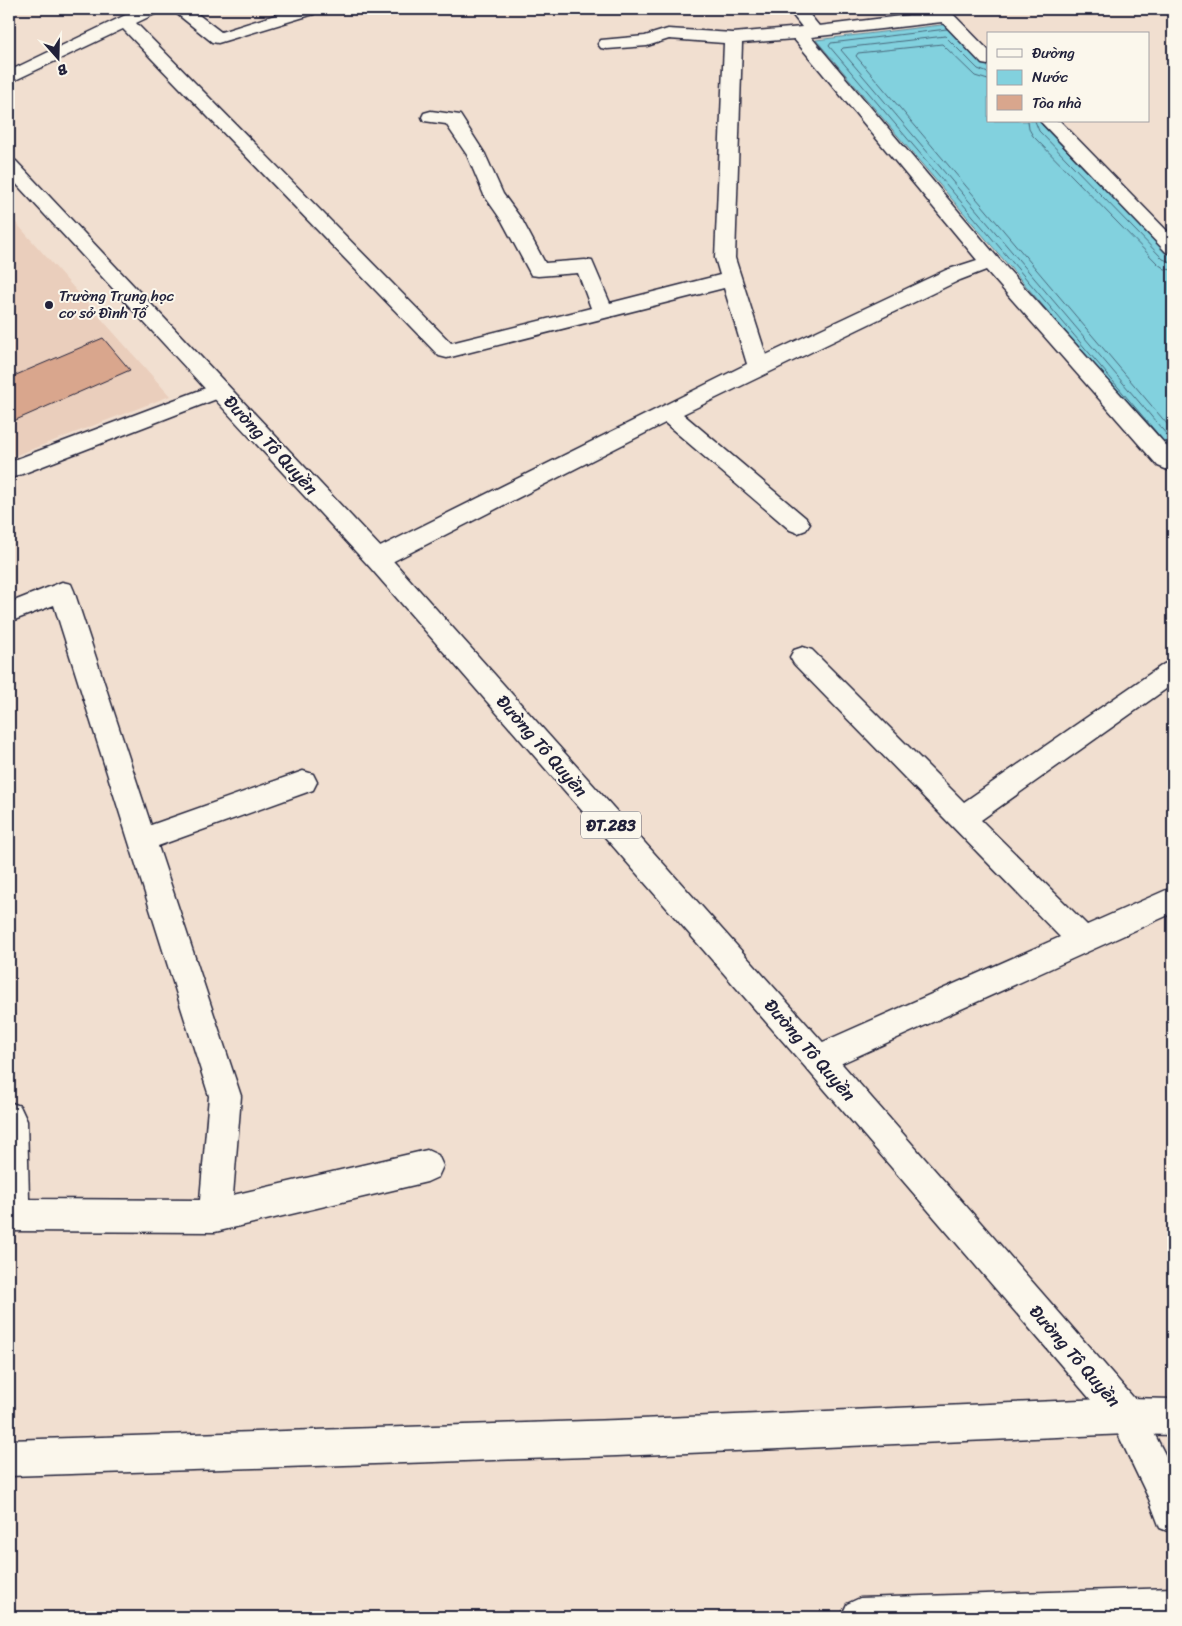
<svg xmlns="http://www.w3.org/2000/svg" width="1182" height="1626" viewBox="0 0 1182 1626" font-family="Sriracha,sans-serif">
<rect width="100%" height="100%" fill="#f1dfd0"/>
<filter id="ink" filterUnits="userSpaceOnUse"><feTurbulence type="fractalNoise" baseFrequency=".02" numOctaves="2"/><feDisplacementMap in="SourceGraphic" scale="10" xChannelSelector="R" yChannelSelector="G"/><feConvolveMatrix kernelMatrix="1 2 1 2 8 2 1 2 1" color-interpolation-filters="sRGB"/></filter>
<g filter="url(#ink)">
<!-- built -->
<path fill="#eacebc" d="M9,215L170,396L9,458Z"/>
<!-- water -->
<path fill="#82d1de" stroke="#5c8b9d" d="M950,24L988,63V121H1045L1173,253V458L816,40Z"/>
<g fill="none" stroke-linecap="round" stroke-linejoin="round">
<!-- shore -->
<path stroke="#48687c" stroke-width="1" d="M947,29L831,43L829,46L1162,439
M988,73L978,69L945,36L843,48L841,50L1173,442
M988,80L975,76L942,44L858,53L856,56L1173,431
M1028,121L1029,129L1033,136L1158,264L1165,269L1173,270
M1035,121L1039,131L1163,259L1173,263
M1042,125L1097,182"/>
</g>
<!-- building -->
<path fill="#d9a68d" stroke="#22223b" d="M103,338L130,370L9,423V378Z"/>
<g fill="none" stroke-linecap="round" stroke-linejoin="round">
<!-- minor casing -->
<g stroke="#22223b" stroke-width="3">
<path id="minor" d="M138,9H159L157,13L136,23L451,343L591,308L578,273L538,276L531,275L502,221L484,195L467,155L446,124L424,121L422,117L424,113L431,111L460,115L485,154L503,194L522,220L545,263L585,260L592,261L610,303L720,275L715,258L724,43L669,39L647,46L607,49L601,48L598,44L601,40L645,36L668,29L733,33L802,27L788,9H805L819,26L933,12L931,9H948L988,50V65L982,64L942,22L811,37L997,257L1173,453V472L1158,466L986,270L960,280L683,414L806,518L810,524L806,530L798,533L790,530L665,423L386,565L377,568L368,565L365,559L368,553L747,364L724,288L447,358L439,356L123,29L9,83V71ZM794,39L977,260L946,270L766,355L735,258L742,43Z
M171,9H191L221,32L294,9L317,10L314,14L218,43L212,42Z
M1040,121H1060L1173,237V254L1166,252Z
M219,383L227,385L230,390L227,395L9,479V462Z
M62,582L71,584L74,591L151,825L303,771L313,774L317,782L313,790L158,846L241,1096L233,1195L427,1150L438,1155L443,1166L438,1177L427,1182L215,1232L9,1231V1102L20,1106L27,1121L29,1199L200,1200L209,1096L54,605L9,622V603Z
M803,647L812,650L964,802L1164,664L1173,661V684L981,820L1087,925L1173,887V913L829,1069L818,1074L807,1069L803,1059L807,1049L1060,937L794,664L790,657L794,650Z
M1127,1398L1173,1399V1435L1127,1434L617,1456L9,1476V1440L617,1420Z"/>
</g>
<!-- primary casing -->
<g stroke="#22223b" stroke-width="3">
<path id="primary" d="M9,159L16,161L386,553L829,1049L1139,1404L1173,1470V1533L1160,1528L1149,1499L1115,1428L807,1069L368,565L9,176Z
M1173,1588V1617H841L847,1604L860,1598Z"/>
</g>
<!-- minor -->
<use href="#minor" fill="#fbf7ec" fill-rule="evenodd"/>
<!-- primary -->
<use href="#primary" fill="#fbf7ec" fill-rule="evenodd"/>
</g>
</g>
<!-- markers -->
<circle fill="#22223b" stroke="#fbf7ec" stroke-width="2" cx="49" cy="305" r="5"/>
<g text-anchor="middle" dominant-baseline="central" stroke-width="4" stroke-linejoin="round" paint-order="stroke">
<!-- far-poi labels -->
<g font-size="15" fill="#22223b" stroke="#fbf7ec" text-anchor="start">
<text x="59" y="296">Trường Trung học<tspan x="59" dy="17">cơ sở Đình Tổ</tspan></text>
</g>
<!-- shield labels -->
<rect fill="#fbf7ec" stroke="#636270" stroke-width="1" x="581" y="811.5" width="60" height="27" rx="4"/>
<g font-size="16" font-weight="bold" fill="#22223b">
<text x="611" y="825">ĐT.283</text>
</g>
<!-- street labels -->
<g font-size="18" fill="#22223b" stroke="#fbf7ec">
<text transform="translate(271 445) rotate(47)">Đường Tô Quyền</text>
<text transform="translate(542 746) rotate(49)">Đường Tô Quyền</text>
<text transform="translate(810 1050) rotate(49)">Đường Tô Quyền</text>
<text transform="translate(1075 1356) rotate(49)">Đường Tô Quyền</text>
</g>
</g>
<!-- margin -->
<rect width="1182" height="1626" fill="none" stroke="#fbf7ec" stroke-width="30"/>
<rect x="15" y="15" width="1152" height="1596" fill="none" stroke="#22223b" stroke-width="2" filter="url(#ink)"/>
<!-- legend -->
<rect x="987" y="32" width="162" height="90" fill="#fbf7ec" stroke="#a4a2a5"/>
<rect x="997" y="49" width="25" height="8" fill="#fbf7ec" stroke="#a4a2a5"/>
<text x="1032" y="58" font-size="15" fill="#22223b">Đường</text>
<rect x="997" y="70" width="25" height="15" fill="#82d1de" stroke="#a4a2a5"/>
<text x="1032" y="82" font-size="15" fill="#22223b">Nước</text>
<rect x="997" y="95" width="25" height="15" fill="#d9a68d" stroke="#a4a2a5"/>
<text x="1032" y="108" font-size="15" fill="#22223b">Tòa nhà</text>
<!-- north arrow -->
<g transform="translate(58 58) rotate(160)" stroke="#fbf7ec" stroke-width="4" paint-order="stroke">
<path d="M0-4L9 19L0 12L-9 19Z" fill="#22223b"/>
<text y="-8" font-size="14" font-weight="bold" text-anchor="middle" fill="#22223b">B</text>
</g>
</svg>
